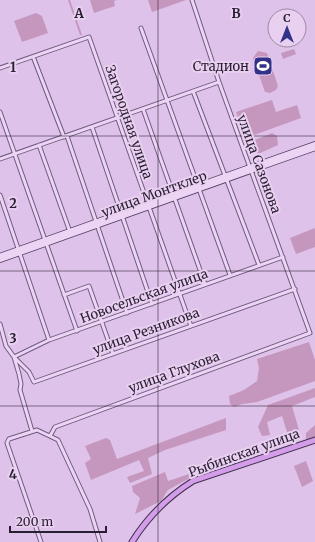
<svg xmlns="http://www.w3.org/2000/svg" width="315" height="542" viewBox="0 0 315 542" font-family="Merriweather,serif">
<rect width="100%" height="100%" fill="#dec2e9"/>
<!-- green -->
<path fill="#c597be" d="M68,0H70L82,35H80Z
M90,0H117L114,1L115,6L94,13Z
M148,0H186L152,12Z
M36,13L42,16L48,33L22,42L14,21Z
M294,49L296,54L283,59L281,53Z
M258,51L267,53L278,86L276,90L270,93L265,92L253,58Z
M272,100L276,112L297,105L301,118L246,138L236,112Z
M272,133L277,136L278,145L258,154L255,152L251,145L252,141Z
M315,228V247L296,254L290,238Z
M309,342L315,360V381L257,402L242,404L234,407L230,404L229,396L244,390L257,381L259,368L257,359Z
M315,388V397L292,406L299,430L288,435L282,416L267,422L270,435L262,436L258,427L268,405Z
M226,418V430L165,450L148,458L152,474L130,483L127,477L144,471L139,460L91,480L85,463L91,459L85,446L106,438L110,440L117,459Z
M315,425V438L306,440V433Z
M306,461L313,481L302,487L294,466Z
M165,472L168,481L189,474L190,478L168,490L161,501L135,514L140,498L133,492L132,486Z"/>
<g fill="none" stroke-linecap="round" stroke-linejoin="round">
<!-- street casing -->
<g stroke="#705b80" stroke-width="5">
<path id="street" d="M141,28L230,275
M34,59L64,137
M0,68L89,37L191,326
M193,91L259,265
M143,109L205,284
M0,112L77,331
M92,127L152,304
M67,136L127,313
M39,145L70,232
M0,159L219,82
M0,195L49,340
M283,257L49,340L14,357L29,372L34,382L295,289
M64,295L89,286L113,354
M0,324L6,346L14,357L19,374L21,384L20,390L32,431
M50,436L55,427L310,333L219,82L192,0
M41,542L7,443L9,439L37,430L58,440L90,509L100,542"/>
</g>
<!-- secondary casing -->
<g stroke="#523e62" stroke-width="6">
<path id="secondary" d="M0,256L315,144
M0,260L315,148"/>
</g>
<!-- primary casing -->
<g stroke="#3f2f4e" stroke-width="7">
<path id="primary" d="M132,542C147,518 169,496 193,481L315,440"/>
</g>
<!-- street -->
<use href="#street" stroke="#ecd4f4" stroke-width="3"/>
<!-- secondary -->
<use href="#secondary" stroke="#ecd4f4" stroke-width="4.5"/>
<!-- primary -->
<use href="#primary" stroke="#d49de9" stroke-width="5"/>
</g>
<!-- grid -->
<path fill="none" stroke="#281e32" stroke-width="1" stroke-opacity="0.55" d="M158,0V542M0,136H315M0,271H315M0,406H315"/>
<!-- icons -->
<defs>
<g id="stadium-square" transform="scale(1)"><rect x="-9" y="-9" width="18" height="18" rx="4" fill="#343189" stroke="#e9d0f1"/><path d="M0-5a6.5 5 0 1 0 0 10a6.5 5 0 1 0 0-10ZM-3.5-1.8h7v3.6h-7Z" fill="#fff"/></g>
</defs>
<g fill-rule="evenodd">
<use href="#stadium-square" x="263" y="66"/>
</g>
<g text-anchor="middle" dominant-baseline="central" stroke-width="4" stroke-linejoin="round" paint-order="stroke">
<!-- poi labels -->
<g font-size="13" fill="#281e32" stroke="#e9d0f1" text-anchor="end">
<text x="249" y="66">Стадион</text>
</g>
<!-- street labels -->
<g font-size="13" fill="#281e32" stroke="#e9d0f1">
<text transform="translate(129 122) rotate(71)">Загородная улица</text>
<text transform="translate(259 164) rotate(70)">улица Сазонова</text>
<text transform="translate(154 194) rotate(-20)">улица Монтклер</text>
<text transform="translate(144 296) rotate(-20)">Новосельская улица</text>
<text transform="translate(146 331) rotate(-20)">улица Резникова</text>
<text transform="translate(174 372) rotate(-20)">улица Глухова</text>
<text transform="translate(244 453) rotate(-20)">Рыбинская улица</text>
</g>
</g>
<g font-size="13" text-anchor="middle" font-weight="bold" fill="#281e32" stroke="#e9d0f1" stroke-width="4" stroke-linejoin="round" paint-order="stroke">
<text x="79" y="18">A</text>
<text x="236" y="18">B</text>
<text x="13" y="72">1</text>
<text x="13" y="208">2</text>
<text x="13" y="343">3</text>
<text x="13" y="479">4</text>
</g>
<!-- north arrow -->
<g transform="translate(287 28)"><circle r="19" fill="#e9d0f1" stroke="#9c89a5"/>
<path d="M0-3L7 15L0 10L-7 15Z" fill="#343189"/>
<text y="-6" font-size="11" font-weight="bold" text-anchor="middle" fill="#281e32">С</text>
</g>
<!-- scale -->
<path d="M10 526v6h96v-6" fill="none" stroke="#281e32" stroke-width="2"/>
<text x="16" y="526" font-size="12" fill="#281e32" stroke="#e9d0f1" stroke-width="3" paint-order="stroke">200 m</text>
</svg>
